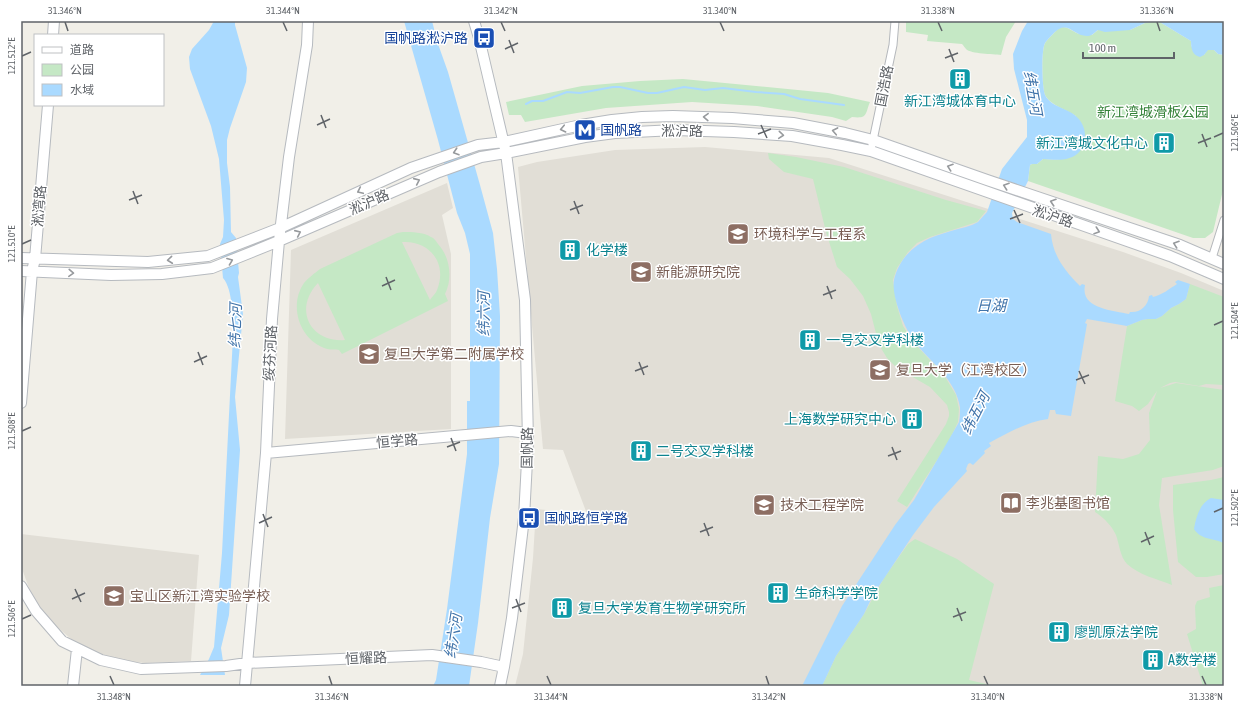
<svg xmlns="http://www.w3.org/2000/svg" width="1245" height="707" viewBox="0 0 1245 707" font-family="'Asap Condensed','Noto Sans SC',sans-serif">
<rect width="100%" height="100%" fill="#f1efe8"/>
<!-- education -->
<path fill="#e1ded6" d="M705,147L829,158L1123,252L1181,273L1224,291V686H515L523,654L533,558L536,509L587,514L563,450L543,449L518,167L537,162L615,150Z
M447,183L453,208L442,215L451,254V429L285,439L291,250Z
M21,534L199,555L191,661L145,663L125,661L107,656L93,651L77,644L49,620L38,605L29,588L21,566Z"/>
<!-- green -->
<path fill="#c5e8c5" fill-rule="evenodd" d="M906,21H1016L1006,37L1001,55C993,54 971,54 966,49C965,48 964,46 962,44L927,41L928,35L906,32Z
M1158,21L1191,41V46L1204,55L1207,50H1214L1218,54L1224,55V186L1213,232L1205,238H1193L1028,181L1030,165L1032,164H1037L1043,159C1055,160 1064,160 1076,154V116C1067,110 1050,105 1045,95C1042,88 1041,51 1045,43C1047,40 1050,37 1053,34C1056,31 1058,27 1063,27C1069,27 1074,33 1080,34C1083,35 1088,35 1092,35L1098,30H1130L1145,23Z
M683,79L808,91L828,93L870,102C865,114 868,119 852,117L846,121L832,117L757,106L692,102L606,108L525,122L521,115H509L506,102L582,86L640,81Z
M768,153L796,157L844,167L946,200L986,211L977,222L930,237L917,243L908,252L897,268L893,280L897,306L903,326L915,344L944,375L956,395L959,409L958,422L948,443L907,507L897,501L946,424L949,416V412L947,405L930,387L897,368L887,358L879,345L871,314L863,296L850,279L837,267L826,232L813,179L784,172L769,159Z
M403,232C412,232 423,232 431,237C434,238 436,241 438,244C450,257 453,278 445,294L448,301L342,354L339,350C336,349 331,350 327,349C300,341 288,306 304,283C308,278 315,273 320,269L397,233ZM402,242C429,240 448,263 437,290C436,293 432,297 430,300ZM318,283L345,340C310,343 293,309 318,283Z
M1190,284L1224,297V385L1206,384L1199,386L1175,382L1170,383L1160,388L1176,383L1224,390V466L1213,470L1162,478L1159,505L1172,585C1157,579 1139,575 1127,564C1120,557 1119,543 1116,535C1112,526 1103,517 1095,512L1098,456L1123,459L1139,454L1150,440L1149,413L1157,391L1148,404L1139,411L1132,406L1115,401L1127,326L1142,320L1148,319H1156L1162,316L1171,308L1179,304L1186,299Z
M1224,477V574L1207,577H1196L1178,562L1173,510V485L1211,480Z
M915,539L957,559L994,584L969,680L995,686H822L836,656L864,614L884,578L908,544Z
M1224,585V686H1203L1187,634L1196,629L1195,606L1197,601L1210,597L1209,588Z"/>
<!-- water -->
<path fill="#aadaff" d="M214,21H235V25L247,68L246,82L230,128L227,140V163L230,187L231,232L236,238L239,273L238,277L243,314L235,397L240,450L229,615L221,648L225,675H200L209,659L214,647L222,553L233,336C233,321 233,289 223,278L220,244L223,237L224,220L219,159L211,126L190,69L189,57L192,49L209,30Z
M404,21H432L438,44L448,72L480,185L493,233L497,269L500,316L499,464L490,518L478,623L469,686H433L436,680L447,609L467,454V401H470V254L465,233L457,213L438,140Z
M1028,21H1157L1145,23L1130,30L1105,32L1098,30C1095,32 1092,36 1088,36C1073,37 1068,18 1053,34C1050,37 1047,40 1045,43C1041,51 1042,87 1045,95C1052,109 1073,108 1081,122C1085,128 1086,136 1084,142C1083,145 1082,149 1080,151C1071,162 1055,160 1043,159L1037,164H1032L1030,165L1028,181L1012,213L1013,219L1017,222L1051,234C1053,256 1065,271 1080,286L1082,284L1085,285C1080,309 1113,310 1129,314L1130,312C1140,313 1148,306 1149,296L1152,295L1153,297C1162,295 1169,289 1177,284L1175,282L1178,280L1190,284L1186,299L1179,304L1171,308L1162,316L1156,319H1148L1142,320L1127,326L1087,319L1085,323L1087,324L1071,416L1056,414L1055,410H1050L1048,419C1026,422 1008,433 989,443L991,446L984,451L985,453L973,465L970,463L968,464L966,469L967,471L934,507L913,535L873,595L864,614L836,656L822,686H802L842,606L895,525L914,500L959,422C960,417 960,412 960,407C956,381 933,364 917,345C906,332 891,297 894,280C897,266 906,253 918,245C933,234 954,231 972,225L978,222L987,212L1002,169L1027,137V120L1014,69L1013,54L1022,31Z
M1158,21H1224V55L1218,54L1214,50H1208L1204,55L1200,57C1192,55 1191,48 1191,41Z
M1211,498L1224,500V543C1213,538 1201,540 1194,529C1196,517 1200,503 1211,498Z"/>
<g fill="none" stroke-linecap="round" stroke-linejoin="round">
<!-- stream -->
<path stroke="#aadaff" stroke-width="2" d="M526,104L532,101H543L567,92L580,93L613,87H620L648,93H657L684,87L705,90L723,88L756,92L784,94L800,99L844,105"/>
<!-- street casing -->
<g stroke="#b5b8bc" stroke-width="9">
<path id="street" d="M872,145L893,45L895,21
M1212,258L1224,220"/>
</g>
<!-- secondary casing -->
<g stroke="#b6babf" stroke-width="12">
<path id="secondary" d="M474,21L479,38L506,153L525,300L528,442L524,518L512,618L504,667L500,686
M53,35L54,21
M21,258L148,262L208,256L280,228L411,168L478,145L504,142L581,125L612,120L642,117L673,116L732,118L793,123L845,133L873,140L987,180L1180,245L1224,264
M21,271L111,275L162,274L212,268L279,241L439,172L481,157L506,153L585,137L615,133L675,130L734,132L792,136L842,145L871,151L1170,256L1224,279
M21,403L32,271L35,259L48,105
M266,453L511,431L527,433
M21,586L36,611L62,641L101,660L141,669L226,666L247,663L432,655L481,662L504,667
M73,686L77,649
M245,686L266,453L272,319L279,241L289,157L307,45L308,21"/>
</g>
<!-- street -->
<use href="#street" stroke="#fff" stroke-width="7"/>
<!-- secondary -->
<use href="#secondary" stroke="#fff" stroke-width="10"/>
</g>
<!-- one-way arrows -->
<defs><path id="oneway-chevron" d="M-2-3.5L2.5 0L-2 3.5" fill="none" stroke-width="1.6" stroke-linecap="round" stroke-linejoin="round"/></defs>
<g stroke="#979a9d">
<use href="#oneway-chevron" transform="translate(706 117) rotate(-178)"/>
<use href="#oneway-chevron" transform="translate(563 129) rotate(168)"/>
<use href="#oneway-chevron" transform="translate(835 131) rotate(-169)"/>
<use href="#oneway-chevron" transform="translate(781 135) rotate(5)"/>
<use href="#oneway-chevron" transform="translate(456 152) rotate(162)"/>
<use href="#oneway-chevron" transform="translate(950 167) rotate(-161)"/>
<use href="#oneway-chevron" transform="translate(417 181) rotate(-24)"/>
<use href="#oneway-chevron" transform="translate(1006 186) rotate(-161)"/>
<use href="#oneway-chevron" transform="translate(360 191) rotate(155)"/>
<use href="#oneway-chevron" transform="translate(1053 202) rotate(-162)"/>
<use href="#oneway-chevron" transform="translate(1097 231) rotate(19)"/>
<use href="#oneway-chevron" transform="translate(298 233) rotate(-24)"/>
<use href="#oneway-chevron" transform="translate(1176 244) rotate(-161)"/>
<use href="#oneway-chevron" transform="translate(170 260) rotate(174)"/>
<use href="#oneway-chevron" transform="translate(230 261) rotate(-21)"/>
<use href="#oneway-chevron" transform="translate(71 273) rotate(3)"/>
</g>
<!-- ticks -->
<path fill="none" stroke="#5f6368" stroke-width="1.5" d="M65,22L68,31M283,22L287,31M501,22L505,31M720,22L724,31M938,22L942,31M1157,22L1160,31M509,40L514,53M505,49L518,43M949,49L954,62M22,56L31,52M945,58L958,53M321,115L326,128M317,125L330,119M761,125L767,138M758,134L771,129M1202,134L1207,147M1214,137L1223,133M1198,143L1211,138M133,191L138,204M129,200L142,195M574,201L579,214M570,210L583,205M1014,210L1020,223M1010,219L1023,214M22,244L31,240M386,277L391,290M382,286L395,280M827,286L832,299M823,295L836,290M1214,325L1223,321M198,352L203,365M194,362L207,356M639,362L644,375M635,371L648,366M1079,371L1085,384M1076,380L1089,375M22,431L31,427M451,438L456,451M447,447L460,442M892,447L897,460M888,456L901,451M1214,512L1223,508M263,514L268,527M259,523L272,517M704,523L709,536M700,532L713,527M1145,532L1150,545M1141,542L1154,536M75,589L81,602M72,599L85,593M516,599L521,612M512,608L525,603M957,608L962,621M953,617L966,612M22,619L31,615M110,676L114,685M329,676L332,685M547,676L551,685M766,676L769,685M984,676L988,685M1202,676L1206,685"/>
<!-- icons -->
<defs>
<g id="bus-square" transform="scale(1.15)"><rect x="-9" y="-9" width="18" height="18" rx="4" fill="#1a4fb4" stroke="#fff"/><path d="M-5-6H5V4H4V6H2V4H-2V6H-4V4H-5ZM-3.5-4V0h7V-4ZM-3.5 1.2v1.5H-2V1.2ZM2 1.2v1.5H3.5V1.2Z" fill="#fff"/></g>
<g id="building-square" transform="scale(1.15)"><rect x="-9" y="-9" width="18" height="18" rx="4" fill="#0f9aa8" stroke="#fff"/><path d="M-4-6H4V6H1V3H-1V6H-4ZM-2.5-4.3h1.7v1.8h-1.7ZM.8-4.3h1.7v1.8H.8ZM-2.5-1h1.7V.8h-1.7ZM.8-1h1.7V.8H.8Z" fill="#fff"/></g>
<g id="metro-square" transform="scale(1.15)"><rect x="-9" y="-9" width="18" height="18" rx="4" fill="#1a4fb4" stroke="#fff"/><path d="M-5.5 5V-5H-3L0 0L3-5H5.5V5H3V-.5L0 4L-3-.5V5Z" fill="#fff"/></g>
<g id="university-square" transform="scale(1.15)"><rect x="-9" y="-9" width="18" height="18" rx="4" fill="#8d6e63" stroke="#fff"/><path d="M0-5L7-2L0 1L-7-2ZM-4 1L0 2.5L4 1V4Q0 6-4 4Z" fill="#fff"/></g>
<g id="school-square" transform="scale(1.15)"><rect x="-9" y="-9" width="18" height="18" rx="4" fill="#8d6e63" stroke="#fff"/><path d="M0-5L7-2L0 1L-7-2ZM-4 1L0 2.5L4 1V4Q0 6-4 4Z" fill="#fff"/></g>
<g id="library-square" transform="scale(1.15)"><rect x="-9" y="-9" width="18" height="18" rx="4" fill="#8d6e63" stroke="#fff"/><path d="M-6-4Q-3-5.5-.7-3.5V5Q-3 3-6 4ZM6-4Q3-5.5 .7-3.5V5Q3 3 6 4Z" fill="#fff"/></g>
</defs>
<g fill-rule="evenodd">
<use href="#bus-square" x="484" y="38"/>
<use href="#building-square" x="960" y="79"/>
<use href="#metro-square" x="585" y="130"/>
<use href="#building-square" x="1164" y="143"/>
<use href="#university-square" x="738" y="234"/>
<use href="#building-square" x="570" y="250"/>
<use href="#university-square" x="641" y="272"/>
<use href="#building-square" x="810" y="340"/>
<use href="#school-square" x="369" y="354"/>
<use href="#university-square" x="880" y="370"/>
<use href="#building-square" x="912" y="419"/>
<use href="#building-square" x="641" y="451"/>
<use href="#library-square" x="1011" y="503"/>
<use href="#university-square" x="764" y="505"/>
<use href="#bus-square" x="529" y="518"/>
<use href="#building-square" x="778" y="593"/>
<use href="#school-square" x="114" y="596"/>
<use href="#building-square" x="562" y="608"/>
<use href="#building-square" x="1059" y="632"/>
<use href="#building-square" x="1153" y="660"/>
</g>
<g text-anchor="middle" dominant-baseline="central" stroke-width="3" stroke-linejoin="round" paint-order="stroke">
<!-- transit labels -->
<g font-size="14" fill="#164399" stroke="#fff" text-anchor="start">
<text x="468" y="38" text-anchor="end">国帆路淞沪路</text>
<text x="600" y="130">国帆路</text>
<text x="544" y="518">国帆路恒学路</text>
</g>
<!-- street labels -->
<g font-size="14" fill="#5f6368" stroke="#fff">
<text transform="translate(884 86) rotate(-79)">国浩路</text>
<text x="682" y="131">淞沪路</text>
<text transform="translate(369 202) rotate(-24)">淞沪路</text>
<text transform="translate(39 206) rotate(-85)">淞湾路</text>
<text transform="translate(1053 216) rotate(19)">淞沪路</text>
<text transform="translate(270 353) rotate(-87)">绥芬河路</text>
<text transform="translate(397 441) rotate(-5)">恒学路</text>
<text transform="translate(527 448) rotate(-89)">国帆路</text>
<text transform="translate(366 658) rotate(-3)">恒耀路</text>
</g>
<!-- culture labels -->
<g font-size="14" fill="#0d838f" stroke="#fff" text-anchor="start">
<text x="960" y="101" text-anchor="middle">新江湾城体育中心</text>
<text x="1148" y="143" text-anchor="end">新江湾城文化中心</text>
<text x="586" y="250">化学楼</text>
<text x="826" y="340">一号交叉学科楼</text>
<text x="896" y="419" text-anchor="end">上海数学研究中心</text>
<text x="656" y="451">二号交叉学科楼</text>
<text x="794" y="593">生命科学学院</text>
<text x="578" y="608">复旦大学发育生物学研究所</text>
<text x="1074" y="632">廖凯原法学院</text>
<text x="1168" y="660">A数学楼</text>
</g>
<!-- park labels -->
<g font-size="14" fill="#348238" stroke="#fff">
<text x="1153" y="112">新江湾城滑板公园</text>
</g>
<!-- education labels -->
<g font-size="14" fill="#785e54" stroke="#fff" text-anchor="start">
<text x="754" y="234">环境科学与工程系</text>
<text x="656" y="272">新能源研究院</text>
<text x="384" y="354">复旦大学第二附属学校</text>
<text x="896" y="370">复旦大学（江湾校区）</text>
<text x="1026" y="503">李兆基图书馆</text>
<text x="780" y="505">技术工程学院</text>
<text x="130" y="596">宝山区新江湾实验学校</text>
</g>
<!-- water labels -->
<g font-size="15" font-style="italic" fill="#4174aa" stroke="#fff">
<text transform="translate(1033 93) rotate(80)">纬五河</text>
<text x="991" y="305">日湖</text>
<text transform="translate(483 314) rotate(-90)">纬六河</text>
<text transform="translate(235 326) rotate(-89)">纬七河</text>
<text transform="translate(975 413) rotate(-63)">纬五河</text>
<text transform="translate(453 636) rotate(-81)">纬六河</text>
</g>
</g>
<!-- border -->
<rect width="1245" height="707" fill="none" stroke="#ffffff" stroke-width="44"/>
<!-- legend -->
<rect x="34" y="34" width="130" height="72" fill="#ffffff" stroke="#bfc1c3"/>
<rect x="42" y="47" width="20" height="6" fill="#ffffff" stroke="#bfc1c3"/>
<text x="70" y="54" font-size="12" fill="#5f6368">道路</text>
<rect x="42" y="64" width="20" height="12" fill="#c5e8c5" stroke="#bfc1c3"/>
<text x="70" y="74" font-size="12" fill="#5f6368">公园</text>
<rect x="42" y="84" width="20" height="12" fill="#aadaff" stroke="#bfc1c3"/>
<text x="70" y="94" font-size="12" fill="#5f6368">水域</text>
<!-- scale -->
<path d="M1083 52v6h91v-6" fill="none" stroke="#5f6368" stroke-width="2"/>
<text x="1089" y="52" font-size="12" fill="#5f6368" stroke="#ffffff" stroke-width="3" paint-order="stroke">100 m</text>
<rect x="22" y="22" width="1201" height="663" fill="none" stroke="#5f6368" stroke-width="1.5"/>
<g font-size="10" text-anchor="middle" fill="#5f6368">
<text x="65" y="14">31.346°N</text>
<text x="283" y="14">31.344°N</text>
<text x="501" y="14">31.342°N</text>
<text x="720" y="14">31.340°N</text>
<text x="938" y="14">31.338°N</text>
<text x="1157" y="14">31.336°N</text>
<text transform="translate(11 56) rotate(-90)" y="4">121.512°E</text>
<text transform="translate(1234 133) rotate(-90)" y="4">121.506°E</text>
<text transform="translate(11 244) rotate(-90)" y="4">121.510°E</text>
<text transform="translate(1234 321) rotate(-90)" y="4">121.504°E</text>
<text transform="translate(11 431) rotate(-90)" y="4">121.508°E</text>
<text transform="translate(1234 508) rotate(-90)" y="4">121.502°E</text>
<text transform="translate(11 619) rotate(-90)" y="4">121.506°E</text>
<text x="114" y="700">31.348°N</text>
<text x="332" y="700">31.346°N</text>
<text x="551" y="700">31.344°N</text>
<text x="769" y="700">31.342°N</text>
<text x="988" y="700">31.340°N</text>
<text x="1206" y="700">31.338°N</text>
</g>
</svg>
